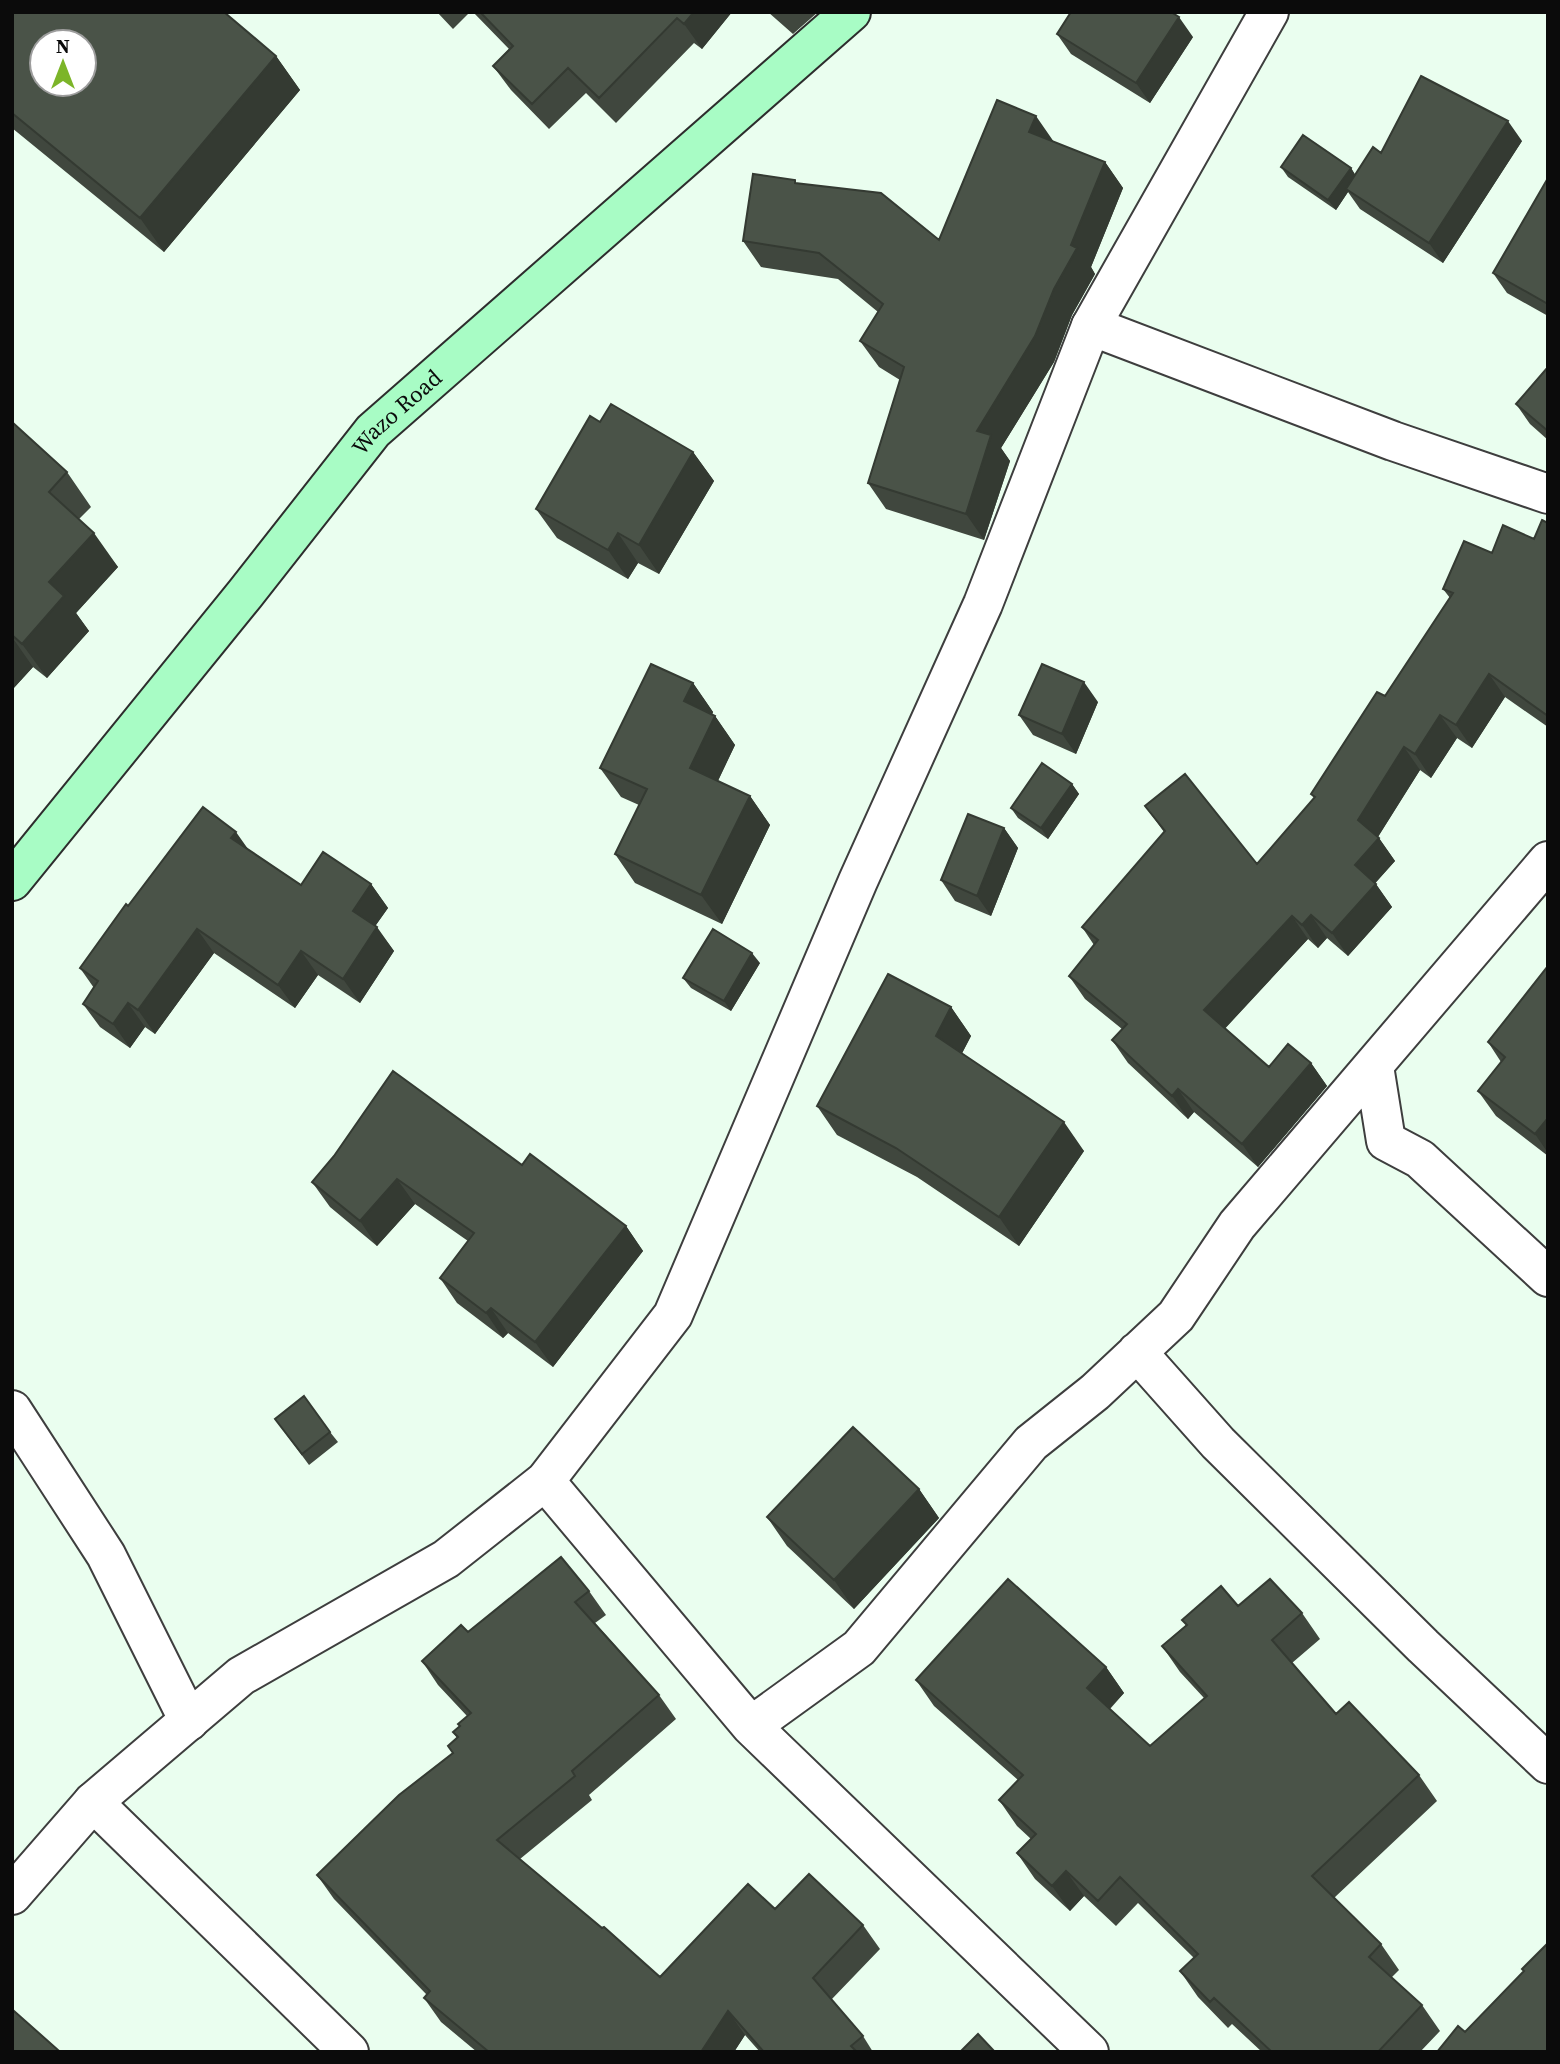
<svg xmlns="http://www.w3.org/2000/svg" width="1560" height="2064" viewBox="0 0 1560 2064" font-family="'Source Serif 4',serif">
<rect width="100%" height="100%" fill="#eafeef"/>
<g fill="none" stroke-linecap="round" stroke-linejoin="round">
<!-- minor casing -->
<g stroke="#3e3e3e" stroke-width="42">
<path id="minor" d="M1091,326L1393,441L1548,494
M1374,1066L1386,1141L1420,1159L1548,1277
M1137,1352L1218,1443L1423,1646L1548,1764
M12,1410L106,1555L189,1721
M545,1481L751,1726L1089,2052
M751,1726L859,1648L1031,1443L1095,1392L1176,1316L1237,1225L1548,861
M93,1802L349,2052"/>
</g>
<!-- tertiary casing -->
<g stroke="#3e3e3e" stroke-width="42">
<path id="tertiary" d="M12,1895L93,1802L241,1676L446,1559L545,1481L673,1315L858,881L983,604L1091,326L1269,12"/>
</g>
<!-- secondary casing -->
<g stroke="#2d2d2d" stroke-width="42">
<g id="secondary">
<path id="s1" d="M12,881L245,594L373,431L851,12"/>
</g>
</g>
<!-- minor -->
<use href="#minor" stroke="#fff" stroke-width="38"/>
<!-- tertiary -->
<use href="#tertiary" stroke="#fff" stroke-width="38"/>
<!-- secondary -->
<use href="#secondary" stroke="#a8fcc5" stroke-width="38"/>
</g>
<!-- wall -->
<path fill="#40473e" d="M12,12L276,56L300,90L164,252L12,128Z
M437,12H470L453,29Z
M473,12H732L702,49L694,43L616,123L586,93L549,129L511,90L493,66L509,49Z
M768,12H818L793,34Z
M1057,34L1193,37L1150,103L1071,54Z
M1522,141L1443,263L1360,209L1348,192L1336,210L1288,177L1281,167L1351,168L1355,175L1381,153Z
M1054,142L1105,162L1123,188L1091,267L1095,274L1072,315L1054,362L1001,448L1010,461L984,540L886,509L868,483L900,380L879,367L860,341L878,312L838,279L761,267L743,241L797,183L939,240Z
M1548,178V316L1507,293L1493,273Z
M1548,367V440L1530,424L1516,404Z
M12,422L67,472L91,507L79,519L118,567L76,613L89,631L47,678L33,667L12,690Z
M600,422L693,452L714,481L659,574L638,563L628,579L557,538L536,509Z
M1548,523V727L1505,697L1472,748L1457,738L1431,778L1420,770L1378,837L1395,861L1375,883L1392,907L1348,956L1327,938L1318,948L1308,939L1225,1028L1269,1067L1311,1063L1327,1086L1258,1167L1194,1112L1188,1119L1128,1063L1112,1040L1122,1029L1085,999L1069,976L1094,945L1082,927L1164,832L1145,806L1257,864L1314,798L1311,794L1385,696L1450,598L1443,589L1492,553L1534,539Z
M693,683L713,712L712,715L715,716L735,745L718,781L750,796L770,825L722,924L635,883L615,854L639,805L621,797L600,768Z
M1098,702L1076,754L1033,735L1019,715Z
M1072,784L1079,794L1048,839L1018,818L1011,808Z
M1004,828L1018,848L991,916L955,901L941,880Z
M248,849L301,885L371,884L388,908L375,926L394,951L360,1003L318,975L295,1008L214,953L155,1034L145,1027L130,1048L100,1027L83,1004L94,988L80,968L128,906Z
M760,963L731,1011L691,988L683,978Z
M1548,966V1156L1496,1116L1478,1091L1501,1062L1488,1042Z
M951,1007L971,1036L962,1053L1084,1151L1019,1246L917,1177L837,1135L817,1106Z
M522,1165L626,1226L643,1251L553,1367L508,1333L503,1338L457,1303L440,1278L468,1241L415,1204L377,1246L330,1207L312,1182Z
M275,1419L330,1432L338,1442L309,1465Z
M919,1489L939,1518L854,1609L787,1546L767,1517Z
M589,1591L606,1615L595,1623L659,1695L676,1719L589,1795L592,1800L520,1859L660,1977L775,1909L863,1925L880,1949L831,2000L863,2036L873,2052H760L745,2035L734,2052H477L441,2022L424,1998L427,1995L334,1899L317,1875L453,1753L457,1738L453,1732L460,1727L467,1716L438,1685L422,1661L468,1632Z
M1238,1606L1302,1613L1320,1639L1292,1663L1336,1714L1419,1775L1437,1801L1334,1898L1381,1944L1399,1970L1391,1978L1422,2005L1440,2031L1420,2052H1262L1232,2024L1228,2028L1198,1997L1180,1971L1194,1958L1138,1903L1116,1926L1084,1896L1070,1911L1035,1879L1017,1853L1031,1839L1017,1826L999,1800L1018,1780L934,1706L916,1680L1106,1667L1124,1693L1110,1709L1150,1746L1204,1698L1180,1672L1162,1646L1186,1625L1182,1620Z"/>
<!-- shaded-wall -->
<path fill="#343a32" d="M694,12H732L702,49L684,24Z
M1179,17L1193,37L1150,103L1136,83Z
M276,56L300,90L164,252L140,218Z
M1036,116L1054,142L1029,132Z
M1508,121L1522,141L1443,263L1429,243Z
M1105,162L1123,188L1091,267L1095,274L1072,315L1054,362L1001,448L1010,461L984,540L966,514L977,431L1071,245Z
M1351,168L1358,179L1346,189L1348,192L1336,210L1328,200Z
M693,452L714,481L659,574L639,545Z
M94,533L118,567L76,613L89,631L47,678L22,644L49,582Z
M618,533L638,563L628,579L608,550Z
M12,637L33,667L12,690Z
M1489,674L1505,697L1472,748L1456,725Z
M1084,682L1098,702L1076,754L1062,734Z
M693,683L713,712L704,730L684,701Z
M1440,715L1457,738L1431,778L1415,754Z
M715,716L735,745L710,797L690,768Z
M1404,747L1420,770L1374,843L1358,820Z
M1072,784L1079,794L1048,839L1041,828Z
M750,796L770,825L722,924L701,895Z
M1004,828L1018,848L991,916L977,896Z
M236,832L253,856L231,838Z
M1379,838L1395,861L1371,888L1355,865Z
M371,884L388,908L369,935L353,911Z
M1376,884L1392,907L1348,956L1332,933Z
M1311,915L1327,938L1318,948L1302,925Z
M1292,916L1308,939L1221,1033L1204,1010Z
M377,927L394,951L360,1003L343,979Z
M197,929L214,953L155,1034L138,1010Z
M301,951L318,975L295,1008L278,985Z
M752,953L760,963L731,1011L724,1001Z
M128,1003L145,1027L130,1048L113,1024Z
M951,1007L971,1036L956,1065L936,1036Z
M1311,1063L1327,1086L1258,1167L1242,1144Z
M1178,1089L1194,1112L1188,1119L1172,1096Z
M1548,1118V1153L1535,1134Z
M1064,1122L1084,1151L1019,1246L999,1217Z
M397,1179L415,1204L377,1246L360,1221Z
M626,1226L643,1251L553,1367L535,1342Z
M491,1308L508,1333L503,1338L486,1313Z
M919,1489L939,1518L854,1609L834,1580Z
M1106,1667L1124,1693L1105,1713L1087,1688Z
M1066,1871L1084,1896L1070,1911L1052,1886Z
M728,2011L745,2035L734,2052H701Z"/>
<!-- building -->
<path fill="#4a5348" stroke="#343a32" stroke-width="2" fill-rule="evenodd" d="M12,12H224L276,56L140,218L12,113ZM42,42H84V84H42Z
M480,12H694L684,24L677,18L599,98L568,68L532,104L493,66L513,46Z
M1071,12H1171L1179,17L1136,83L1057,34Z
M1421,76L1508,121L1429,243L1346,189L1373,147L1381,153Z
M997,100L1036,116L1029,132L1105,162L1071,245L1077,248L1054,289L1035,336L977,431L991,435L966,514L868,483L904,367L860,341L883,304L819,253L743,241L753,174L795,180V183L881,193L939,240Z
M1303,135L1351,168L1328,200L1281,167Z
M1548,178V304L1493,273Z
M1548,367V431L1516,404Z
M611,404L693,452L639,545L618,533L608,550L536,509L590,416L600,422Z
M12,422L67,472L49,492L94,533L49,582L64,596L22,644L12,635Z
M1542,520L1548,523V716L1489,674L1456,725L1440,715L1415,754L1404,747L1358,820L1379,838L1355,865L1376,884L1332,933L1311,915L1302,925L1292,916L1204,1010L1269,1067L1288,1044L1311,1063L1242,1144L1178,1089L1172,1096L1112,1040L1127,1024L1069,976L1098,940L1082,927L1165,831L1145,806L1185,774L1257,864L1315,797L1311,794L1377,692L1385,696L1453,593L1443,589L1464,541L1492,553L1503,525L1534,539Z
M651,664L693,683L684,701L715,716L690,768L750,796L701,895L615,854L647,789L600,768Z
M1042,664L1084,682L1062,734L1019,715Z
M1042,763L1072,784L1041,828L1011,808Z
M203,807L236,832L231,838L301,885L323,852L371,884L353,911L377,927L343,979L301,951L278,985L197,929L138,1010L128,1003L113,1024L83,1004L98,981L80,968L126,904L128,906Z
M968,814L1004,828L977,896L941,880Z
M713,929L752,953L724,1001L683,978Z
M1548,966V1118L1535,1134L1478,1091L1505,1057L1488,1042Z
M888,974L951,1007L936,1036L1064,1122L999,1217L896,1148L817,1106Z
M393,1071L522,1165L530,1154L626,1226L535,1342L491,1308L486,1313L440,1278L474,1233L397,1179L360,1221L312,1182L334,1156Z
M304,1396L330,1432L302,1454L275,1419Z
M853,1427L919,1489L834,1580L767,1517Z
M561,1557L589,1591L575,1602L659,1695L572,1771L575,1776L497,1840L602,1928L604,1927L660,1977L748,1884L775,1909L809,1874L863,1925L813,1978L863,2036L851,2046L857,2052H764L728,2011L701,2052H489L424,1998L430,1991L317,1875L399,1795L453,1753L448,1746L458,1737L453,1732L460,1726L458,1724L471,1713L422,1661L461,1625L468,1632Z
M1008,1579L1106,1667L1087,1688L1150,1746L1207,1696L1162,1646L1187,1625L1182,1620L1221,1586L1238,1606L1270,1579L1302,1613L1272,1640L1336,1714L1349,1702L1419,1775L1312,1876L1381,1944L1369,1957L1422,2005L1378,2052H1272L1214,1998L1210,2002L1180,1971L1198,1954L1120,1877L1098,1901L1066,1871L1052,1886L1017,1853L1036,1834L999,1800L1023,1775L916,1680Z
M1548,1943V2052H1437L1458,2026L1465,2032L1524,1971L1522,1969Z
M14,2011L58,2050L56,2052H12V2016Z
M978,2034L995,2052H960Z"/>
<g text-anchor="middle" dominant-baseline="central" stroke-width="7" stroke-linejoin="round" paint-order="stroke">
<!-- street labels -->
<g font-size="23" fill="#0b0b0b" stroke="#fff">
<text stroke="none"><textPath href="#s1" startOffset="607">Wazo Road</textPath></text>
</g>
</g>
<!-- border -->
<rect width="1560" height="2064" fill="none" stroke="#0b0b0b" stroke-width="28"/>
<!-- north arrow -->
<g transform="translate(63 63)"><circle r="33" fill="#ffffff" stroke="#9d9d9d" stroke-width="2"/>
<path d="M0-5L12 26L0 18L-12 26Z" fill="#7cb529"/>
<text y="-10" font-size="19" font-weight="bold" text-anchor="middle" fill="#0b0b0b">N</text>
</g>
</svg>
